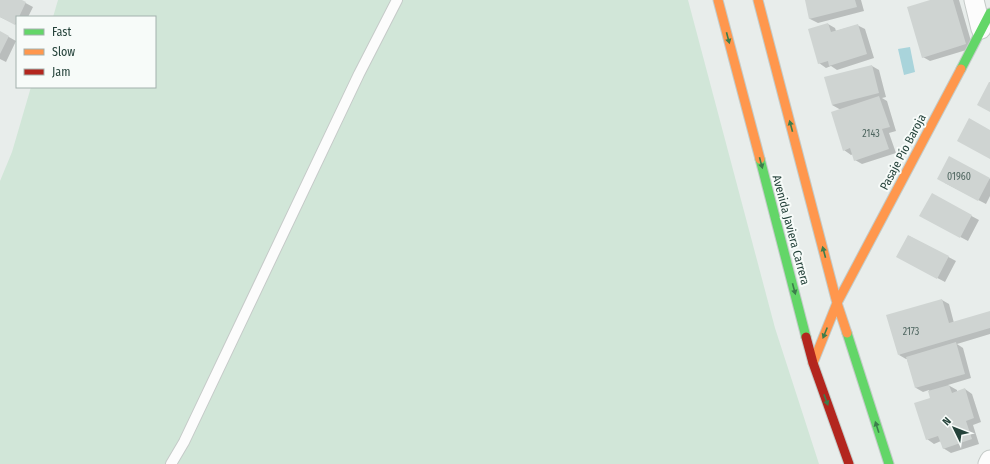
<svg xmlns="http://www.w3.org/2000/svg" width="990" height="464" viewBox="0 0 990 464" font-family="'Fira Sans Condensed',sans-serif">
<rect width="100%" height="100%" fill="#e8edeb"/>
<!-- green -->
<path fill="#d1e6d8" d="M58,0H688L775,328L819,464H0V181L12,152L31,87H155V17H53Z"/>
<!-- water -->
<path fill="#a9d4db" d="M910,47L915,72L904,75L898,49Z"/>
<!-- shadow -->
<path fill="#0003" d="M0,0H20L33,7L28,17H17V25L0,17Z
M806,0H861L864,11L818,23L810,19Z
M933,0H959L973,48L930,61L923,57Z
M828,24L835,28L836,31L857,25L865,29L874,58L837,70L831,66L826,68L819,63Z
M0,32L16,41L6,62L0,59Z
M872,66L879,70L886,97L882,98L887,101L896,131L889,133L896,153L862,164L855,160L853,154L851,155L844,150L841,110L832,105Z
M949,158L990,179V196L986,204L945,183Z
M932,195L979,220L968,241L928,220Z
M909,236L956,261L945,282L905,261Z
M942,300L949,304L954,323L990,312V334L957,344L963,348L971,378L948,385L957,390V392L965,389L972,394L981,422L973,425L979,444L951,453L943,448L941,441L934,444L927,439L931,398L929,390L923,392L916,388L907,359H906L899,355Z"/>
<!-- building -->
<path fill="#cfd4d2" d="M0,0H22L26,2L19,17H17V20L15,25L0,17Z
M805,0H855L857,7L809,19Z
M930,0H953L966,44L922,58L907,7Z
M828,23L831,32L858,24L867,54L829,66L828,61L818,64L808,29Z
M0,31L9,36L0,54Z
M872,65L879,93L832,105L824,77Z
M989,82H990V112L977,105Z
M879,96L890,127L882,129L889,149L854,161L850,148L843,151L831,112Z
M969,118L990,130V159L957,141Z
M949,156L990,178L978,201L937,179Z
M932,193L972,215L960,238L919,216Z
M908,235L949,256L937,279L896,257Z
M942,299L949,323L990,311V328L898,355L886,315Z
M956,342L965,374L915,388L906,357Z
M949,385L952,393L965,388L974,418L966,421L972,439L943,449L938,436L926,440L914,403L930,398L928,391Z"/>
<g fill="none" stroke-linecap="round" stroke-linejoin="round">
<!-- lane casing -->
<g stroke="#c5cac8" stroke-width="12">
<path id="lane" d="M171,464L184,442L359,74L397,0"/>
</g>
<!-- street casing -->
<g stroke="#c5cac8" stroke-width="21">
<path id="street" d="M974,0L981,29
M988,464L990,460"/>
</g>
<!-- fast casing -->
<g stroke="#c3cbc8" stroke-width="11">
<path id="fast" d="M961,69L990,13
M760,159L806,337
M847,333L889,464"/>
</g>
<!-- slow casing -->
<g stroke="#c3cbc8" stroke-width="11">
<path id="slow" d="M718,0L760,159
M758,0L837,303L847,333
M837,303L961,69
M813,363L837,303"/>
</g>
<!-- jam casing -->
<g stroke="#c3cbc8" stroke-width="11">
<path id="jam" d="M806,337L813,363L849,464"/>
</g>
<!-- lane -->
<use href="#lane" stroke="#fcfcfc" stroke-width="10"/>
<!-- street -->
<use href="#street" stroke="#fcfcfc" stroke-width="19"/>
<!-- fast -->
<use href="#fast" stroke="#63d668" stroke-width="9"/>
<!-- slow -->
<use href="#slow" stroke="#ff974d" stroke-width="9"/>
<!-- jam -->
<use href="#jam" stroke="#b3261e" stroke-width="9"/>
</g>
<!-- one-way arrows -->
<defs><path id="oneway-solid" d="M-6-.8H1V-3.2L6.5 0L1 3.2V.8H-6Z"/></defs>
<g fill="#3d7d4c">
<use href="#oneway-solid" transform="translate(728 38) rotate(75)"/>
<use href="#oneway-solid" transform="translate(791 126) rotate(-105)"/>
<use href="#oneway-solid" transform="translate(761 163) rotate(75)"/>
<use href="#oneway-solid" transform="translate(824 252) rotate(-105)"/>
<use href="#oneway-solid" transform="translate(794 289) rotate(75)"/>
<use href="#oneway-solid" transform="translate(825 333) rotate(112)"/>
<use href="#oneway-solid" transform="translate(826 400) rotate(70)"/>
<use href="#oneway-solid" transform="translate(877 427) rotate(-108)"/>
</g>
<g text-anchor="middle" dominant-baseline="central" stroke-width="4" stroke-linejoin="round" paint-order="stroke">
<!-- number labels -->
<g font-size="10" fill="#506761">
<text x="871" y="134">2143</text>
<text x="959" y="177">01960</text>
<text x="911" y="332">2173</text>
</g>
<!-- street labels -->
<g font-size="12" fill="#24423a" stroke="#f7fbf9">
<text transform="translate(903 152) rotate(-62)">Pasaje Pío Baroja</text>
<text transform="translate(791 230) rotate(75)">Avenida Javiera Carrera</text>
</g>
</g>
<!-- legend -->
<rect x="16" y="16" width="140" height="72" fill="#f7fbf9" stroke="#a3b1ad"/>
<rect x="24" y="29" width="20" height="6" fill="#63d668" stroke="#a3b1ad"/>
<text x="52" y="36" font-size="12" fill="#24423a">Fast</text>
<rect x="24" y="49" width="20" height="6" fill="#ff974d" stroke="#a3b1ad"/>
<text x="52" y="56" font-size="12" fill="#24423a">Slow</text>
<rect x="24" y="69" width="20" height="6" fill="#b3261e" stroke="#a3b1ad"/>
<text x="52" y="76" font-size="12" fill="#24423a">Jam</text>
<!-- north arrow -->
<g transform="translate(954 428) rotate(313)" stroke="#f7fbf9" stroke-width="3" paint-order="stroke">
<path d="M0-3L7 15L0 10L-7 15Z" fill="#24423a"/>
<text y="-6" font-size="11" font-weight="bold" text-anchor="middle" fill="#24423a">N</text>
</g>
</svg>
